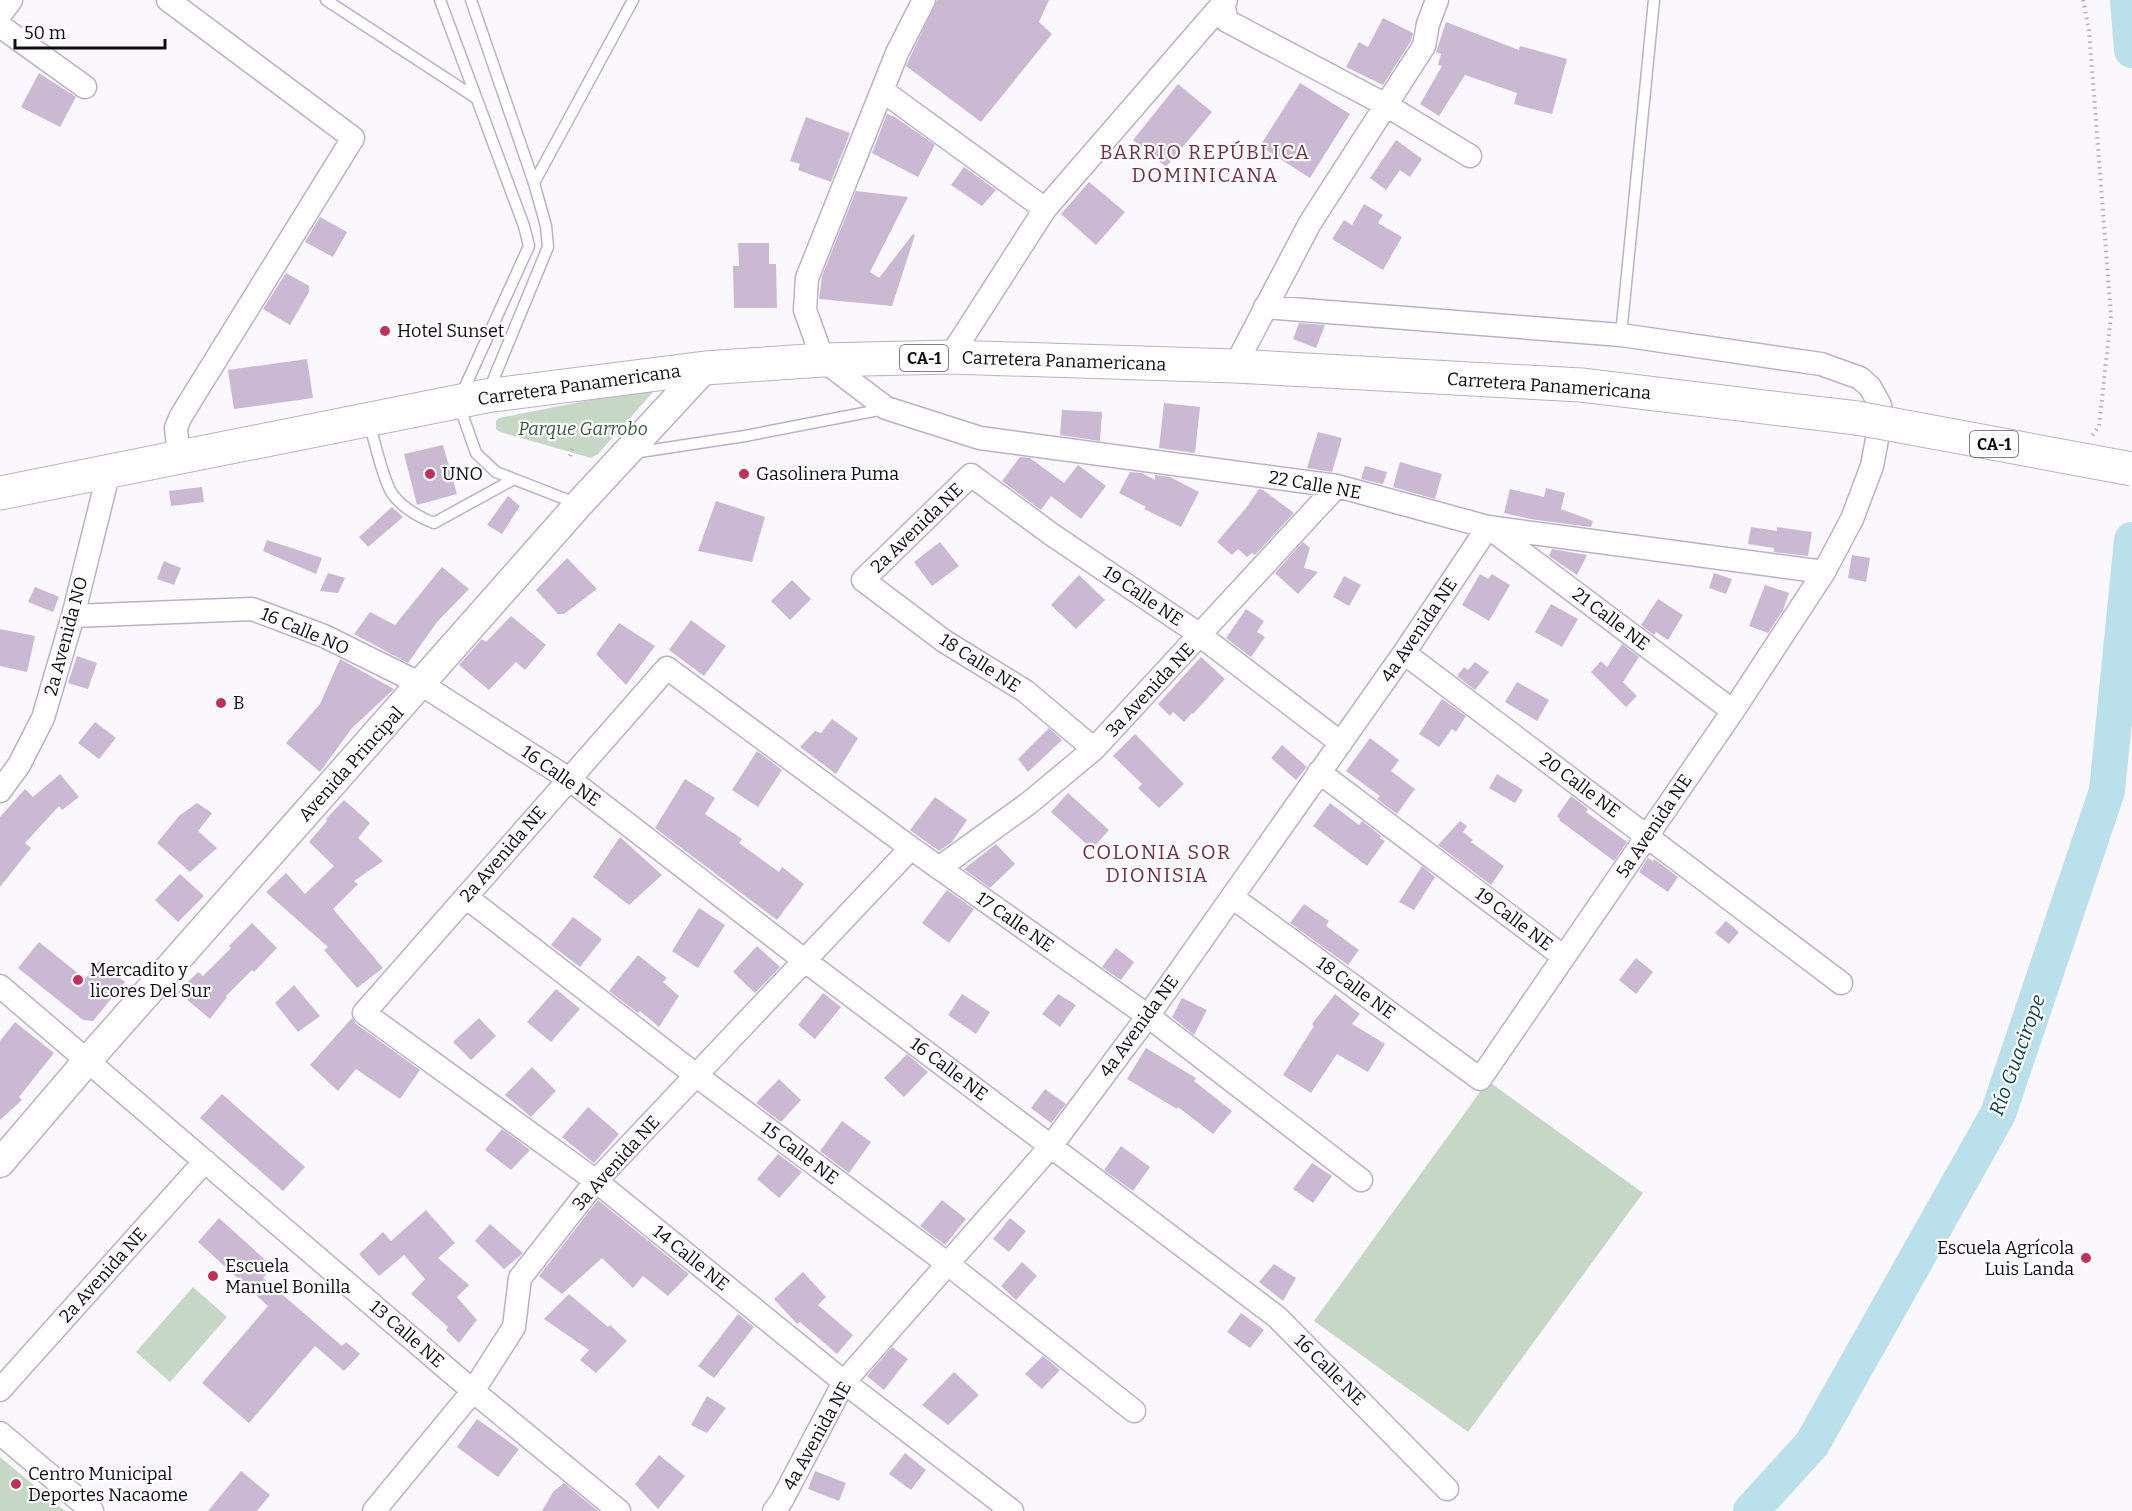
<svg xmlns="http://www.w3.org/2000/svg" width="2132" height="1511" viewBox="0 0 2132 1511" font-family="Bitter,serif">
<rect width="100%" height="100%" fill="#faf7fd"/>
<!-- green -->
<path fill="#c6d8c5" d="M651,388L654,391L598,454L591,458L500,432L496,429V421L499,418Z
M1488,1081L1643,1193L1468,1432L1314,1321Z
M193,1287L227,1317L170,1382L136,1352Z
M0,1457L65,1511H0Z"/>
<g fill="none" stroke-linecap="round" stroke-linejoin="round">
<!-- river -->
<path stroke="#bae0eb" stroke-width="36" d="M2128,0L2132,50
M1751,1511L1812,1444L1998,1114L2107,791L2132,540"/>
</g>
<!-- building -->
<path fill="#cbb8d2" d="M937,0H1049L1039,22L1052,34L981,122L906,66Z
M1383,18L1413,33L1411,41L1383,85L1346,67L1359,42L1368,47Z
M1446,22L1519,50L1520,46L1567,59L1552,114L1514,104L1517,93L1465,75L1439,116L1420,104L1442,66L1438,65L1441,54L1436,52Z
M39,73L76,97L60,127L21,107Z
M1300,83L1350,114L1310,178L1260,146Z
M1178,84L1212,112L1166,167L1133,140Z
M887,114L895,117L935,145L918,177L872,153Z
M806,117L850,133L831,182L798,170L800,164L790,161Z
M1396,140L1422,159L1410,177L1400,170L1386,190L1370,178Z
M964,167L996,190L982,206L951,185Z
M1089,182L1125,212L1096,245L1061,214Z
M856,191L908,197L870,272L879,278L913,234L915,235L892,306L819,299L822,276Z
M1364,204L1383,215L1378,223L1402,237L1383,270L1332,239L1344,220L1352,225Z
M320,217L347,232L333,257L305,242Z
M738,243H769V264H776L777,308H734L733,266H739Z
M286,273L309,286V292L290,325L263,309Z
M1299,323L1325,325L1316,348L1293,339Z
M307,359L313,398L234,409L228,370Z
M1164,403L1200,407L1195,453L1159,448Z
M1062,410L1102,412L1100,441L1060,435Z
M1318,432L1342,438L1332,472L1307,468Z
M443,445L457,494L417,505L404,454Z
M1020,457L1030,458L1064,483L1078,465L1106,486L1081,519L1051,496L1041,510L1002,481Z
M1400,462L1442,474L1435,499L1393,487Z
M1365,466L1387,472L1383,484L1361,479Z
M1130,472L1142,473L1155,480V475L1170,477L1199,492L1181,527L1144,509L1146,507L1119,493Z
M202,487L204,502L171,506L169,491Z
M1546,488L1565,493L1561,509L1593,521L1591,527L1530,519L1504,513L1510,489L1544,497Z
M1259,489L1263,490L1294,513L1255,555L1252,553L1247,557L1238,549L1232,555L1217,542L1246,508Z
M508,496L520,506L502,534L487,525Z
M716,501L765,517L752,562L698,551Z
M392,507L403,517L368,547L359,537Z
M1751,527L1777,531V527L1812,532L1808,556L1774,552V548L1748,544Z
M267,540L322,558L316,574L263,551Z
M940,542L959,566L932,586L914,562Z
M1303,542L1310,548L1304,568L1318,572L1298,594L1275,573Z
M1552,549L1587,555L1577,575L1549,556Z
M1852,555L1870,558L1866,582L1848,578Z
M567,558L597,589L564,614H558L536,590Z
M164,561L181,568L174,585L157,579Z
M442,567L469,589L437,622L408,663L354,634L370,612L395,625Z
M328,573L345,578L338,593L320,591Z
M1714,573L1732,579L1726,594L1709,588Z
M1480,574L1488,579L1492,574L1510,585L1489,621L1462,605Z
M1079,575L1105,600L1076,629L1051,605Z
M1344,576L1361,585L1349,606L1333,597Z
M792,580L811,599L790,620L771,601Z
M1765,585L1789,593L1783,610L1768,633L1749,626Z
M35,587L59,597L53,612L28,602Z
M1658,599L1683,615L1668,640L1656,632L1654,635L1641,625Z
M1551,604L1578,619L1562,647L1535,632Z
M1246,609L1264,621L1257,632L1265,637L1251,657L1226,638Z
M511,616L546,645L525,670L516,662L489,690L459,665L482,639L486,642Z
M691,620L726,646L704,676L669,650Z
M619,623L655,646L626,685L596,654Z
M0,629L35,636L27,672L0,666Z
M1622,644L1639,657L1623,682L1637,696L1626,707L1591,672L1601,661L1607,667Z
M77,656L97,663L88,689L68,683Z
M1201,657L1225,679L1193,714L1192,713L1184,722L1173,712L1170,716L1158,704Z
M340,659L394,689L352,728L320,772L286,743L320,704Z
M1475,662L1489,672L1475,690L1457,676L1464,667L1468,670Z
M1517,682L1549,700L1537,721L1505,702Z
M1442,699L1466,716L1456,732L1452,729L1439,747L1419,734Z
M832,719L858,738L836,774L800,747L815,731L821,733Z
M95,722L116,738L99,759L78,743Z
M1049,728L1062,740L1028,772L1018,759Z
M1135,734L1184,784L1159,808L1138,788L1142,784L1113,756Z
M1370,738L1399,760L1391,771L1415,789L1397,814L1377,799L1380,796L1346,771Z
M1282,745L1307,767L1296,780L1271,758Z
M757,751L782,770L758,807L732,790Z
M60,774L79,797L62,810L59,806L25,843L31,848L0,887V817L25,789L33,797Z
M1497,774L1523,790L1515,803L1489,788Z
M685,779L715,798L705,814L742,839L739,843L779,872L782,867L804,884L777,920L655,828Z
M1068,793L1109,830L1092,849L1051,812Z
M1571,796L1588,809L1586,812L1627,842L1614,861L1559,820L1560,819L1557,816Z
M935,797L967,820L952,842L939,851L910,830Z
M344,800L370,823L358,838L383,861L354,881L358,884L333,909L383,968L357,988L324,950L328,947L266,892L286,873L305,894L334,866L309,842L327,821L326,819Z
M197,803L212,813L198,831L217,848L190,872L157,843L179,816Z
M1330,803L1359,825L1362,821L1381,836L1380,838L1385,841L1367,866L1313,826Z
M1460,821L1467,826L1463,832L1473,840L1471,842L1504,866L1491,885L1438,845Z
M620,837L662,875L629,905L593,877Z
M996,844L1015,864L990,888L964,869Z
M1648,858L1653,861L1654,859L1678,877L1668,892L1639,872Z
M1422,866L1435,877L1414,910L1399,902Z
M180,874L204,896L178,922L155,900Z
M947,890L974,909L949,943L922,923Z
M1304,904L1329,921L1326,926L1359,950L1348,965L1290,923Z
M699,908L725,925L698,968L672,951Z
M573,917L602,939L580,967L551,945Z
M1726,921L1739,932L1729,944L1715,933Z
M252,923L277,948L254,972L252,970L226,996L227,997L210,1019L178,992L198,972L203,976L231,948L229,946Z
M39,942L85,979L99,961L125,982L93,1021L83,1020L18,968Z
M757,946L780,967L755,993L733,972Z
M1116,948L1134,962L1121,980L1102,967Z
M638,955L667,978L663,982L679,996L659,1027L640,1011L638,1013L609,991Z
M1636,958L1653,972L1636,994L1619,980Z
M294,985L320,1016L298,1032L275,1003Z
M556,989L580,1009L551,1042L527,1022Z
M823,993L841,1007L815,1039L798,1025Z
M962,994L990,1012L976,1034L948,1015Z
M1058,994L1076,1005L1060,1027L1042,1014Z
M1335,994L1360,1014L1352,1024L1385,1044L1368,1072L1337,1054L1311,1093L1283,1075L1314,1026L1312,1024Z
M1182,998L1207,1010L1194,1035L1172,1017Z
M352,1018L356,1024L420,1070L400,1099L356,1069L338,1091L310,1065Z
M479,1018L496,1036L471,1060L453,1042Z
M15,1022L54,1053L19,1097L22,1100L0,1120V1041Z
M1146,1048L1196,1078L1194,1081L1232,1111L1213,1134L1178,1107L1177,1109L1127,1079Z
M907,1054L928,1072L904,1097L884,1078Z
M532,1067L556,1091L531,1117L505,1095Z
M779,1079L801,1100L781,1122L756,1103Z
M1045,1089L1066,1104L1051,1123L1031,1108Z
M222,1094L305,1167L283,1191L200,1118Z
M588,1107L619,1134L594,1163L562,1137Z
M842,1121L871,1142L849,1173L820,1151Z
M502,1129L530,1150L511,1170L485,1150Z
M1121,1146L1150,1167L1133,1191L1104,1170Z
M778,1154L802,1172L779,1198L757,1179Z
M1312,1163L1332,1176L1313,1203L1293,1189Z
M598,1200L689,1274L668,1296L643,1276L633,1288L602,1258L562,1294L539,1276Z
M942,1200L966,1219L945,1245L920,1226Z
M426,1210L455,1243L438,1258L469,1285L457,1297L477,1320L459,1343L446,1330L448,1327L411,1294L425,1279L404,1255L379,1276L359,1254L383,1232L391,1241Z
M219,1218L273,1267L263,1278L342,1346L346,1342L360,1354L344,1371L315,1346L249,1423L202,1383L268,1306L198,1242Z
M1010,1218L1026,1231L1009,1252L993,1239Z
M490,1224L523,1253L504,1269L475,1241Z
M1022,1262L1037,1276L1016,1300L1001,1286Z
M1274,1264L1296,1278L1283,1301L1259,1282Z
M803,1272L826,1297L818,1305L853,1335L837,1354L800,1322L797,1324L774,1299Z
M569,1294L608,1327L610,1325L627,1341L596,1373L580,1360L589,1350L544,1319Z
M1241,1313L1264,1330L1250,1348L1227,1332Z
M738,1314L754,1327L714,1378L698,1366Z
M892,1347L908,1359L884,1390L867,1376Z
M1043,1356L1060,1370L1042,1389L1025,1374Z
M954,1372L979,1395L948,1425L922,1405Z
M707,1396L726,1408L707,1433L691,1425Z
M477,1419L519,1449L498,1477L457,1447Z
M905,1453L926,1470L911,1490L889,1474Z
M659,1455L685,1476L658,1509L635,1484Z
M241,1471L270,1495L257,1511H208Z
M815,1471L846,1483L839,1501L808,1489Z
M564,1483L598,1511H542L553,1492Z"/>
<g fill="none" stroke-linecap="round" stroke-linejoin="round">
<!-- service casing -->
<g stroke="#bcafc8" stroke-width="13">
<path id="service" d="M326,0L476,98
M440,0L524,226L529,246L458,402L476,453L496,472L578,504
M471,0L534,183L546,226L548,247L489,390
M534,183L633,0
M1621,335L1654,0
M369,423C376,445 380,469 390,490C398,505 418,517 434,523L514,479
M633,453L745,436L884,409"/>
</g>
<!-- minor casing -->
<g stroke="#bcafc8" stroke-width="25">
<path id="minor" d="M168,0L353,138L181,416L176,428L179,458
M924,0L897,53L807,278L805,310L823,360L886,408L980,438L1337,486L1488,527L1824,572
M1222,0L1227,21L1386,105L1470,156
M0,15L11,0
M0,26L85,87
M883,91L1045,209
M950,357L1045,209L1226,0
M1235,366L1310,223L1424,46L1428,24L1437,0
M971,475L1051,534L1193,630L1341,743
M971,475L863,580L944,641L1025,691L1094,749
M73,616L252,609L324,636L421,684L569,779L804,960L1277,1317L1447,1489
M1404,653L1841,983
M1319,772L1564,957
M0,791L19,765L43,718L73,616L109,471
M939,868L1029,803L1094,749L1337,486
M466,897L697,1076L948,1264L1134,1411
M1232,897L1480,1079L1733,711L1824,572L1852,519L1872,466L1881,418L1880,405L1870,387L1860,378L1821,364L1621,335L1265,307
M0,986L473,1391L619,1511
M0,1390L205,1161
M0,1433L92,1511
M374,1511L473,1391L514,1327L520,1278L596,1181L911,848
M774,1511L782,1500L844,1382L1051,1146L1148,1016L1404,653L1488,527L1733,711
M1012,1511L844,1382L596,1181L364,1013L667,668L911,848L1148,1016L1361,1180"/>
</g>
<!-- tertiary casing -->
<g stroke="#bcafc8" stroke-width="31">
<path id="tertiary" d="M0,1163L88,1060L579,504L705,368"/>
</g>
<!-- trunk casing -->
<g stroke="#bcafc8" stroke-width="35">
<path id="trunk" d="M0,493L486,396L705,368L823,360L950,357L1235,366L1581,385L1857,418"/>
</g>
<!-- path -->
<path stroke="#b2afb5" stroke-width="4" stroke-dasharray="1.5 4.5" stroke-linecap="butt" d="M2083,0L2089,30L2111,316L2099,426L2092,436
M570,456L573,446"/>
<!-- service -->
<use href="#service" stroke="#fff" stroke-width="10"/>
<!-- minor -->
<use href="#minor" stroke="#fff" stroke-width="22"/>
<!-- tertiary -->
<use href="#tertiary" stroke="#fff" stroke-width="28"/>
<!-- trunk -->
<use href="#trunk" stroke="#fff" stroke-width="33"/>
<!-- trunk-bridge casing -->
<g stroke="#bcafc8" stroke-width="35" stroke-linecap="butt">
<path id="trunk-bridge" d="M1857,418L2132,469"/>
</g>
<!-- trunk-bridge -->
<use href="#trunk-bridge" stroke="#fff" stroke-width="33"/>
</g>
<!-- markers -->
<g fill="#c0315a" stroke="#fff" stroke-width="2">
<circle cx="385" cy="331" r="6"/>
<circle cx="430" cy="474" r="6"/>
<circle cx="744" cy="474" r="6"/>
<circle cx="221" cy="703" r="6"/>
<circle cx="78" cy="980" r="6"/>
<circle cx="2086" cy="1258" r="6"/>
<circle cx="213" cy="1276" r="6"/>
<circle cx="16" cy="1484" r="6"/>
</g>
<g text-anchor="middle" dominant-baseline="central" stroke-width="4.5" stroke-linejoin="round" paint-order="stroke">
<!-- shield labels -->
<g fill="#fff" stroke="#58555a" stroke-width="1.5">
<rect x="900" y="345" width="48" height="26" rx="4.5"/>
<rect x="1970" y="431" width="48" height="26" rx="4.5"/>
</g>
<g font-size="16" font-weight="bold" fill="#100c14">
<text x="924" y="358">CA-1</text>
<text x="1994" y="444">CA-1</text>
</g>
<!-- poi labels -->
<g font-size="18" fill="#100c14" stroke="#fff" text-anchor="start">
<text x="397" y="331">Hotel Sunset</text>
<text x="442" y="474">UNO</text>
<text x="756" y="474">Gasolinera Puma</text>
<text x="233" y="703">B</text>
<text x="90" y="970">Mercadito y<tspan x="90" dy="21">licores Del Sur</tspan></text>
<text x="2074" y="1248" text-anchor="end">Escuela Agrícola<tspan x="2074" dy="21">Luis Landa</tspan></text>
<text x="225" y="1266">Escuela<tspan x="225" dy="21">Manuel Bonilla</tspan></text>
<text x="28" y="1474">Centro Municipal<tspan x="28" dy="21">Deportes Nacaome</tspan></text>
</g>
<!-- street labels -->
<g font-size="18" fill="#100c14" stroke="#fff">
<text transform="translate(1064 361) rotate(2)">Carretera Panamericana</text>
<text transform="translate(579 385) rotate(-8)">Carretera Panamericana</text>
<text transform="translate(1549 386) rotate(4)">Carretera Panamericana</text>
<text transform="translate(1315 485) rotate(10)">22 Calle NE</text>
<text transform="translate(917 528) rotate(-44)">2a Avenida NE</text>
<text transform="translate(1143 596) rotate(34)">19 Calle NE</text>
<text transform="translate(1611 619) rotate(37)">21 Calle NE</text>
<text transform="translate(1419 630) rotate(-56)">4a Avenida NE</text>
<text transform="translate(305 631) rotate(23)">16 Calle NO</text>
<text transform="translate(66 636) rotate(-75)">2a Avenida NO</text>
<text transform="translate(980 663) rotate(33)">18 Calle NE</text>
<text transform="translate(1150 690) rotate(-47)">3a Avenida NE</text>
<text transform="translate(351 764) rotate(-48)">Avenida Principal</text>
<text transform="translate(561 776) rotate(35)">16 Calle NE</text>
<text transform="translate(1580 785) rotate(37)">20 Calle NE</text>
<text transform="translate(1654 826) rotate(-56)">5a Avenida NE</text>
<text transform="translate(503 854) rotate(-49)">2a Avenida NE</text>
<text transform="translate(1514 919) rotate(37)">19 Calle NE</text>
<text transform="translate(1015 922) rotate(35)">17 Calle NE</text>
<text transform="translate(1356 988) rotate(36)">18 Calle NE</text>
<text transform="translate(1139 1026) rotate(-54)">4a Avenida NE</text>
<text transform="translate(949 1069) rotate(37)">16 Calle NE</text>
<text transform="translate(800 1153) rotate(37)">15 Calle NE</text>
<text transform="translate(616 1163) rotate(-48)">3a Avenida NE</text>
<text transform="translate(691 1258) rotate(39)">14 Calle NE</text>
<text transform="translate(103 1275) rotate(-48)">2a Avenida NE</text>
<text transform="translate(407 1334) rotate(41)">13 Calle NE</text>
<text transform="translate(1330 1370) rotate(45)">16 Calle NE</text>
<text transform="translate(817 1436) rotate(-61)">4a Avenida NE</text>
</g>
<!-- park labels -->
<g font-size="18" font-style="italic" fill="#365c37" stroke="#fff">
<text x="583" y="429">Parque Garrobo</text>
</g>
<!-- neighbourhood labels -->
<g font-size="20" letter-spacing="1.5" fill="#752f3e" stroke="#fff">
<text x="1205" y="152">BARRIO REPÚBLICA<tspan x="1205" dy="23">DOMINICANA</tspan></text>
<text x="1157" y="852">COLONIA SOR<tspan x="1157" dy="23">DIONISIA</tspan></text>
</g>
<!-- water labels -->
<g font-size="20" font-style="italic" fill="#0b434f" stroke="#fff">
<text transform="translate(2017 1055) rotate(-70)">Río Guacirope</text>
</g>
</g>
<!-- scale -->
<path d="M15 39v9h150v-9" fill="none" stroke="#100c14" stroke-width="3"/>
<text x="24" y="39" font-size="18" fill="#100c14" stroke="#ffffff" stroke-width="4.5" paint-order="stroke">50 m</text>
</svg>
